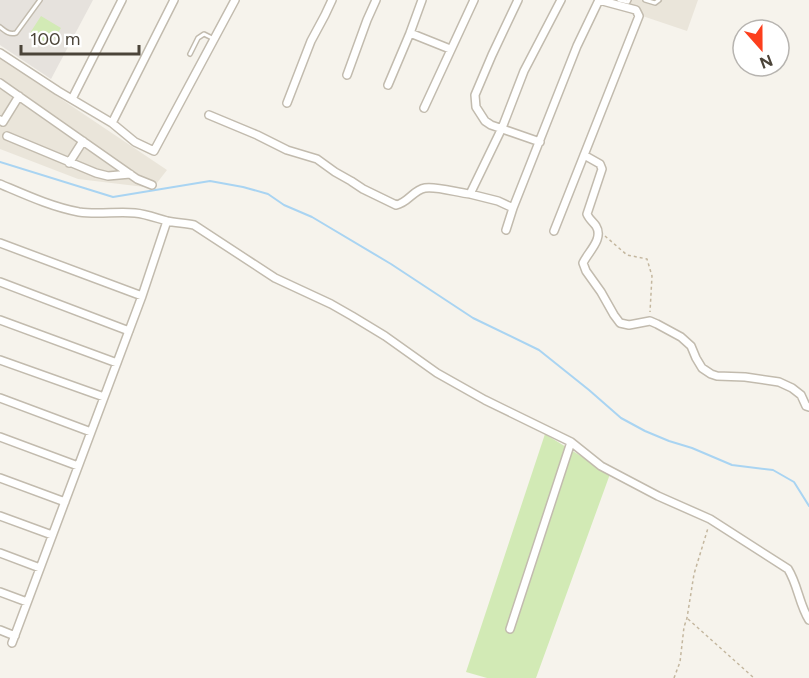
<svg xmlns="http://www.w3.org/2000/svg" width="809" height="678" viewBox="0 0 809 678" font-family="Figtree,sans-serif">
<rect width="100%" height="100%" fill="#f6f3ec"/>
<!-- residential -->
<path fill="#eae5da" d="M601,0H698L687,31L601,2Z
M0,58L167,170L153,188L78,179L0,149Z"/>
<!-- industrial -->
<path fill="#e6e2dd" d="M0,0H93L51,79L0,45Z"/>
<!-- green -->
<path fill="#d2eab5" d="M41,16L61,28L50,45L30,33Z
M545,434L610,474L536,678H487L466,672Z"/>
<g fill="none" stroke-linecap="round" stroke-linejoin="round">
<!-- stream -->
<path stroke="#a9d4f2" stroke-width="2" d="M0,162L113,197L210,181L243,187L268,194L284,205L312,217L391,264L473,318L539,350L589,390L621,418L645,431L669,441L692,448L732,465L773,470L794,482L809,506"/>
<!-- service casing -->
<g stroke="#c2bbae" stroke-width="6">
<path id="service" d="M619,0L628,2L629,0
M645,0L655,3L659,0
M0,27C5,31 9,35 16,33L40,0
M190,54L198,38L204,34L212,38"/>
</g>
<!-- minor casing -->
<g stroke="#c2bbae" stroke-width="10">
<path id="minor" d="M422,0L410,33L450,49
M518,0L492,55L475,95L476,107L485,121L491,125L540,142
M0,53L58,91L112,123L135,142L154,151L235,0
M347,75L367,20L376,0
M0,83L137,179L152,185
M388,85L410,33
M72,99L122,0
M287,103L311,41L325,15L332,0
M424,108L474,0
M209,115L257,135L287,150L317,159L335,172L351,181L363,189L396,205C408,203 413,190 425,188C437,186 458,193 470,194L502,128L524,71L561,0
M0,120L3,122L19,96
M112,123L174,0
M7,136L96,173L108,176L130,174
M584,155L600,164L602,169L587,214C589,219 593,222 596,226C604,239 588,252 583,263L586,271L601,292L614,315L620,323L629,325L650,321L657,324L681,337L691,346L696,358L702,368L711,374L717,376L745,377L779,382L792,388L801,395L806,406L809,407
M69,163L83,141
M0,184C26,195 52,207 79,212C98,215 117,211 135,213C146,214 156,218 167,221C176,223 185,223 194,225L275,278L331,304L352,316L385,336L437,373L485,400L571,442L601,466L658,496L710,519L788,569C798,585 799,604 809,620
M470,194L498,201L513,208
M506,230L513,208L577,46L599,0
M554,231L639,16L636,10L599,0
M0,243L142,296
M0,282L129,331
M0,320L117,363
M0,360L104,397
M0,398L91,432
M0,437L78,466
M0,478L65,502
M0,516L52,535
M0,553L40,568
M0,592L27,602
M510,629L571,442
M0,630L15,636
M12,643L142,296L167,221"/>
</g>
<!-- path -->
<path stroke="#c4b79f" stroke-width="1.5" stroke-dasharray="3 3" stroke-linecap="butt" d="M605,236L627,255L647,259L652,276L650,312
M688,619L754,678
M674,678L680,662L684,627L687,618L694,574L708,528"/>
<!-- service -->
<use href="#service" stroke="#fff" stroke-width="3"/>
<!-- minor -->
<use href="#minor" stroke="#fff" stroke-width="7"/>
</g>
<!-- north arrow -->
<g transform="translate(761 48) rotate(159)"><circle r="28" fill="#ffffff" stroke="#b7b4b0" stroke-width="1.5"/>
<path d="M0-4.5L10 22L0 15L-10 22Z" fill="#fc3f1d"/>
<text y="-9" font-size="16" font-weight="bold" text-anchor="middle" fill="#4b4439">N</text>
</g>
<!-- scale -->
<path d="M21 45v9h118v-9" fill="none" stroke="#4b4439" stroke-width="3"/>
<text x="30" y="45" font-size="18" fill="#4b4439" stroke="#ffffff" stroke-width="4.5" paint-order="stroke">100 m</text>
</svg>
